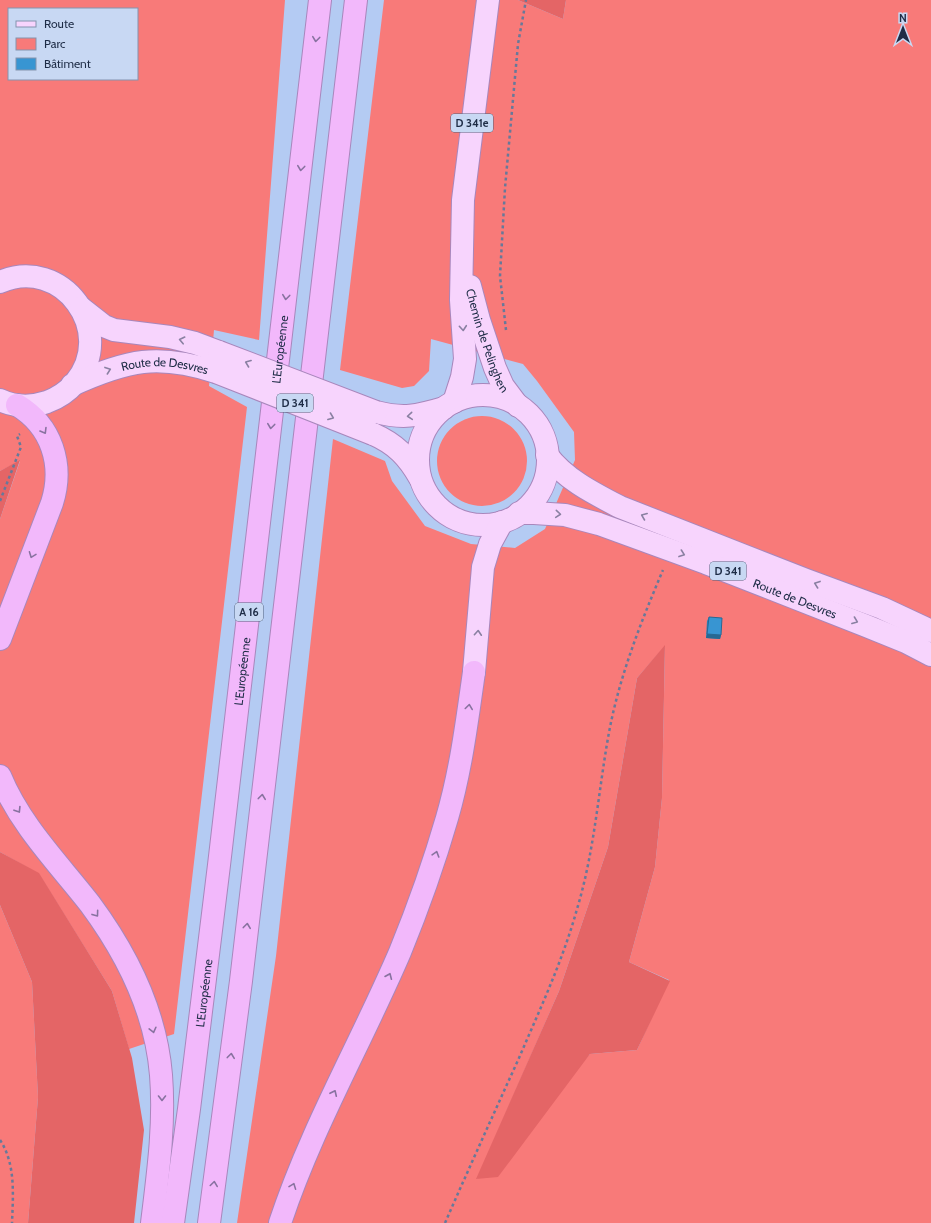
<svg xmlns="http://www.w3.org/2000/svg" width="931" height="1223" viewBox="0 0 931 1223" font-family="Cabin,sans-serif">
<rect width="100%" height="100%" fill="#b4cbf3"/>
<!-- green -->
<path fill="#f87a79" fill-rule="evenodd" d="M0,0H285L259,340L214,330L209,386L247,407L174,1034L129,1049L112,991L39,874L0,852V519L20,461L0,471ZM9,9H137V79H9Z
M384,0H518L563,19L566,0H931V1223H237L276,956L333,439L385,461L392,481L425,526L471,544L515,548L545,529L575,460L574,432L537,381L523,364L431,339L429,371L414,386L402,388L340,370ZM665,646L662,798L655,867L629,962L669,980L637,1050L590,1054L477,1179L559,991L608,847L637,678Z
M437 461a45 45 0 1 1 90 0a45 45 0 1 1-90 0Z
M0,905L32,982L38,1097L28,1223H0Z"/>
<!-- forest -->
<path fill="#e46566" d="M518,0H566L563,19Z
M20,460L0,519V471Z
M665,645L662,798L655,867L629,962L670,981L637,1050L590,1054L498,1177L476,1179L559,991L608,847L637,678Z
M0,852L39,873L112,991L132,1058L144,1130L134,1223H28L38,1097L32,982L0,905Z"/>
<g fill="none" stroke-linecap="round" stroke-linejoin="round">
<!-- primary casing -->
<g stroke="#a887bc" stroke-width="24">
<g id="primary">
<path d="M0,282C62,255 118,331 75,383C68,391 58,398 47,402C32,407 15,407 0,400"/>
<path id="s1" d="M470,286L479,320L495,368L503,386L518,406"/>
<path d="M81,308L104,326L114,330L170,337L195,343L219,352"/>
<path id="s2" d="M72,385C127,360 158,353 216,372"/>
<circle cx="483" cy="460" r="65"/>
<path d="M454,402L462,377L465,359L461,300L463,200L488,0"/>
<path d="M376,412C403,419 417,416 444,408"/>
<path d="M373,434C396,444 408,457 420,478"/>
<path d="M547,455C565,479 593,493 620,507L806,580L882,608L931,631"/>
<path id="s3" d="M519,513H534L565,515L599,524L706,563L864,625L906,642L931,655"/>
<path d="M474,672L483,567L490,544L502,522"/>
</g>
</g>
<!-- highway casing -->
<g stroke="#a887bc" stroke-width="24">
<g id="highway">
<path d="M0,639L52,503C64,465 52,426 17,405"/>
<path d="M0,776C20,825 58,863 90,904C127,954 156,1013 161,1075C165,1124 158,1174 152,1223"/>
<path id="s4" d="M173,1223L189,1109L219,865L320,0"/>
<path d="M209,1223L241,981L356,0"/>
<path d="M280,1223C311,1129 361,1043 400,952C418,908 434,863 447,818C461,770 467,721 474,672"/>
</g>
</g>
<!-- path -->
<path stroke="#67799a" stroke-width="2.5" stroke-dasharray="3 3" stroke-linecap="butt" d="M506,330L500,276L505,188L518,44L526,0
M0,501L21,447L17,436L20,434
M0,1140C16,1164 13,1196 12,1223
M445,1223C469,1168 494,1113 519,1058C540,1009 563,960 577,909C594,853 598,795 608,738C618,680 640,624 663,570"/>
<!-- primary -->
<use href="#primary" stroke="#f7d4fd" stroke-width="22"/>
<!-- highway -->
<use href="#highway" stroke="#f2b8fb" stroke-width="22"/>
<!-- primary-bridge casing -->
<g stroke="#a887bc" stroke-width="24" stroke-linecap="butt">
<path id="primary-bridge" d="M219,352L376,412
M216,372L373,434"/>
</g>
<!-- primary-bridge -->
<use href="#primary-bridge" stroke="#f7d4fd" stroke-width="22"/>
</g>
<!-- wall -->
<path fill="#3080b5" d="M709,617L721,635L720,639L706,638L707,621Z"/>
<!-- shaded-wall -->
<path fill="#276893" d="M707,634L721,635L720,639L706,638Z"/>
<!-- building -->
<path fill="#3895d2" stroke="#276893" d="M709,617L722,618L721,635L707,634Z"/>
<!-- one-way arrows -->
<defs><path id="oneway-chevron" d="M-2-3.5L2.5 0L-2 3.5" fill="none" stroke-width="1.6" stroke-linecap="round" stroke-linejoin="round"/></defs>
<g stroke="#8872a0">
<use href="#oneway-chevron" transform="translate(316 39) rotate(97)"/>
<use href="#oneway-chevron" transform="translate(301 168) rotate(97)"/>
<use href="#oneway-chevron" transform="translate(286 297) rotate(97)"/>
<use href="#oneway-chevron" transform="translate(271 426) rotate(97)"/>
<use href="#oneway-chevron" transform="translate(44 431) rotate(59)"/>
<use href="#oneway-chevron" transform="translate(32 555) rotate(111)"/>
<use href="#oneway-chevron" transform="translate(469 707) rotate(-82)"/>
<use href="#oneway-chevron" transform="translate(262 797) rotate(-83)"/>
<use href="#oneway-chevron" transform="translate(18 810) rotate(58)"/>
<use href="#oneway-chevron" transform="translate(436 854) rotate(-73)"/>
<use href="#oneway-chevron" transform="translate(96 914) rotate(54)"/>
<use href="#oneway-chevron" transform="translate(247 926) rotate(-83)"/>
<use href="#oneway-chevron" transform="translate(389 976) rotate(-67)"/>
<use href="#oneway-chevron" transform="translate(153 1030) rotate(76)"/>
<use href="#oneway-chevron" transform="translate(231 1056) rotate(-83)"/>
<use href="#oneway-chevron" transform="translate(334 1093) rotate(-65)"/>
<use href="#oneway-chevron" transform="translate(162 1098) rotate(90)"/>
<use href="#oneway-chevron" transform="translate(214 1184) rotate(-82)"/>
<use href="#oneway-chevron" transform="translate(293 1186) rotate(-69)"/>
</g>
<g stroke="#8a80a2">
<use href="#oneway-chevron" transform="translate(463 328) rotate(85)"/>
<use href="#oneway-chevron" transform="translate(182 340) rotate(-167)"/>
<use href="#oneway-chevron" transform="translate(248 363) rotate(-159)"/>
<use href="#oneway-chevron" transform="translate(108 370) rotate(-20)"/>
<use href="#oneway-chevron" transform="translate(410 416) rotate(175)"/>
<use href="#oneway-chevron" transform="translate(331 417) rotate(21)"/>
<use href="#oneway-chevron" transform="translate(558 514) rotate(5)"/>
<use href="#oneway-chevron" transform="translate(644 516) rotate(-158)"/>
<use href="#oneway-chevron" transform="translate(682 554) rotate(20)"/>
<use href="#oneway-chevron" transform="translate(817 584) rotate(-160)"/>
<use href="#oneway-chevron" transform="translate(855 621) rotate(21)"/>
<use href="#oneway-chevron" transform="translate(478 633) rotate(-86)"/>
</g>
<g text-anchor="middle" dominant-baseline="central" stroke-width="3" stroke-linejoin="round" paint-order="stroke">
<!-- shield labels -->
<g fill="#c8d8f3" stroke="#51607a" stroke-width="1">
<rect x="451" y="114" width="42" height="18" rx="3"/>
<rect x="277" y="394" width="36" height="18" rx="3"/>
<rect x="710" y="562" width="36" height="18" rx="3"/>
<rect x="235" y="603" width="28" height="18" rx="3"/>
</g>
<g font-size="11" font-weight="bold" fill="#1e2c46">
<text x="472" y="123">D 341e</text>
<text x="295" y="403">D 341</text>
<text x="728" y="571">D 341</text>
<text x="249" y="612">A 16</text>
</g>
<!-- street labels -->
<g font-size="12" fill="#1e2c46" stroke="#c8d8f3">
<text stroke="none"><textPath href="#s1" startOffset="57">Chemin de Pelinghen</textPath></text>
<text stroke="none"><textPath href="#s4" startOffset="880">L'Européenne</textPath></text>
<text stroke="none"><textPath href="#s2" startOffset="97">Route de Desvres</textPath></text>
<text stroke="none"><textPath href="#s3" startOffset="291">Route de Desvres</textPath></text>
<text stroke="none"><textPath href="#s4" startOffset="556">L'Européenne</textPath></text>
<text stroke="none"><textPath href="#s4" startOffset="232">L'Européenne</textPath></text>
</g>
</g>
<!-- legend -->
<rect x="8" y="8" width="130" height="72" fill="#c8d8f3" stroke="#8493ae"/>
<rect x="16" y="21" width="20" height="6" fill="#f7d4fd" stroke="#8493ae"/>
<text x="44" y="28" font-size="12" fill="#1e2c46">Route</text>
<rect x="16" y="38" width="20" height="12" fill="#f87a79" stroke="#8493ae"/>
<text x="44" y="48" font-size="12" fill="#1e2c46">Parc</text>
<rect x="16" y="58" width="20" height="12" fill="#3895d2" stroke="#8493ae"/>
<text x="44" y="68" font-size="12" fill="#1e2c46">Bâtiment</text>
<!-- north arrow -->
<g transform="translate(903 28)" stroke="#c8d8f3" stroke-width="3" paint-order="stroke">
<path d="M0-3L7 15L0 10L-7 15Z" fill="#1e2c46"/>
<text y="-6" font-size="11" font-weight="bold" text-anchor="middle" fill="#1e2c46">N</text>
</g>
</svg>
